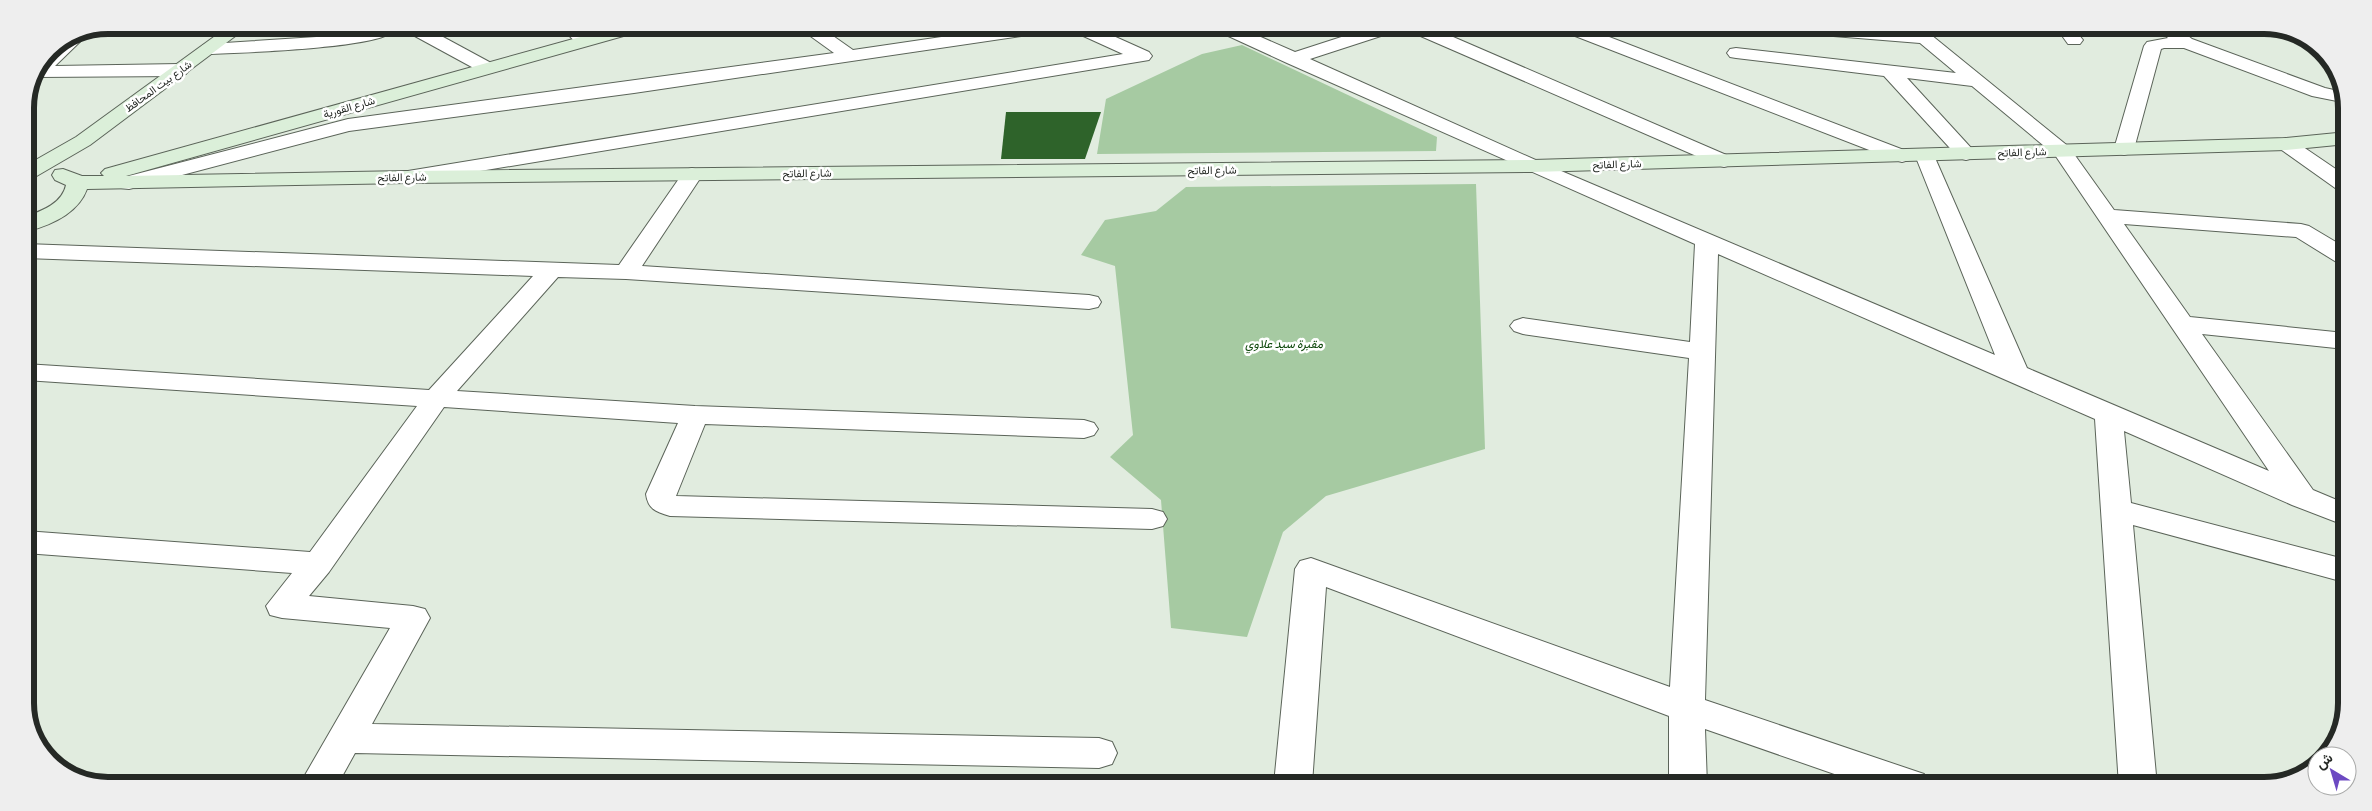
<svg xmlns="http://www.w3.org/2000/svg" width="2372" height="811" viewBox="0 0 2372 811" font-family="'Crimson Pro',Vazirmatn,serif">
<rect width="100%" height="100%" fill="#e1ecdf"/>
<!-- green -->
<path fill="#a6caa2" d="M1242,45L1437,137L1436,151L1097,154L1106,99L1202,54Z
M1476,184L1485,449L1326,496L1283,532L1247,637L1171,628L1161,500L1110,457L1133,435L1115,266L1081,255L1105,220L1156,211L1186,187Z"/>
<!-- building -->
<path fill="#2e632a" d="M1006,112H1101L1085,159H1001Z"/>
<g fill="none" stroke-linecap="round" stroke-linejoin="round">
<!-- street casing -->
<g stroke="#5b6459" stroke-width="2">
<path id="street" d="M2159,29H2179L2192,39L2325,88L2343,92L2347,103L2312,96L2184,48H2164L2161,49L2134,149L2131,153L2124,155L2117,153L2114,149L2144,46L2147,42L2168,38Z
M989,30H1036L1034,34L1028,35L634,93L349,131L129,189L121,188L118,183L121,178L348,119L834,53L809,35L807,31H826L853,50Z
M1077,30H1100L1149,52L1152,56L1149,60L1143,61L408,183L400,182L397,177L400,172L408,171L1123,54L1079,34Z
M1222,30H1245L1295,52L1363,30H1390L1387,34L1310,59L1540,162L1995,355L1915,155L1918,151L1925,149L1932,151L2027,368L2269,471L2055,155L1972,86L1907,78L1973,150L1976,154L1973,158L1966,160L1959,158L1884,76L1736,58L1730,57L1727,53L1730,49L1736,48L1956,73L1920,43L1821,35L1815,34L1812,30L1907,31V30H1925L2069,147L2114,210L2301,224L2309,226L2346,248V265L2338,263L2296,237L2124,224L2190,317L2345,333V349L2202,334L2313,490L2344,503V525L2292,505L2124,431L2131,503L2344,559V582L2133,525L2157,786H2119L2095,419L1718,254L1705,700L1924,774L1930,785H1866L1705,729L1707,785H1669V716L1326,587L1312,784H1274L1295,569L1300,561L1311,558L1670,687L1689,358L1523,334L1514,331L1510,326L1514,321L1523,318L1690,342L1695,244L1287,63L1224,34Z
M1413,30H1437L1731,157L1734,161L1731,165L1724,167L1717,165L1416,34Z
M1567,30H1591L1909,152L1912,156L1909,160L1902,162L1895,160L1570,34Z
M2058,30H2075L2083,40L2080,44H2068Z
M77,31H91L55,66L180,64L186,66L189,70L186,74L180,76L37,77L48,53Z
M365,31H393C381,48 237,53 209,54L203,53L200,49L203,45L209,44L332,36Z
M410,31H432L493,64L496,68L493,72H481L413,35Z
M565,31H584L593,41L590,45H578Z
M2286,138L2293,140L2346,176V191L2338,190L2279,148L2276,144L2279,140Z
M692,168L699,170L703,174L642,266L1089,295L1098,297L1101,302L1098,307L1089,309L626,279L558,277L457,391L695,406L1084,420L1094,423L1098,429L1094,435L1084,438L705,424L676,496L1152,509L1163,512L1167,519L1163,526L1152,529L670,516C656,512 648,509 646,494L678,423L444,407L329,572L309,596L413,606L425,609L430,618L372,724L1099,738L1112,742L1117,753L1112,764L1099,768L355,753L339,782H301L390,628L282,618L270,615L266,606L292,573L25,553V531L310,552L417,406L25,380V364L429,390L533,276L25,258V244L619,265L685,170Z"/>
</g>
<!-- secondary casing -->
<g stroke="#5b6459" stroke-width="2">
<path id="secondary" d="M222,31H242L90,145L35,177L25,179V166L76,137Z
M602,31H630L627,35L126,176L407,171L1533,160L2286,138L2347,132V144L2286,150L1533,172L407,183L87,189C78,214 49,226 25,232V217C41,211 62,204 66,185L55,180L52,175L55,170L63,169L82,176H104L101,173L105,169Z"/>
</g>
<!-- street -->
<use href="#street" fill="#fff" fill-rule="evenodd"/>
<!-- secondary -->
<use href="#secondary" fill="#dbefd9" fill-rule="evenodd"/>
</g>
<g text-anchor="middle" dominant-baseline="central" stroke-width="5" stroke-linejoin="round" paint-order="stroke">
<!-- far-street labels -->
<g font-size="11" fill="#252925" stroke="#fff">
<text transform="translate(158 86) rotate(-36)">شارع بيت المحافظ</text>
<text transform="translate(349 107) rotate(-16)">شارع القورية</text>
<text transform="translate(2022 152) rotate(-2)">شارع الفاتح</text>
<text transform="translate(1617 164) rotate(-2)">شارع الفاتح</text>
<text transform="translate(1212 170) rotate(-1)">شارع الفاتح</text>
<text transform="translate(807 173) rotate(-1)">شارع الفاتح</text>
<text transform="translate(402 177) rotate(-1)">شارع الفاتح</text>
</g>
<!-- park labels -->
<g font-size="12" font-style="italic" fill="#0a4507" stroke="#fff">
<text x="1284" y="344">مقبرة سيد علاوي</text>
</g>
</g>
<!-- crop -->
<path d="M0 0H2372V811H0ZM108 34H2264A74 74 0 0 1 2338 108V703A74 74 0 0 1 2264 777H108A74 74 0 0 1 34 703V108A74 74 0 0 1 108 34Z" fill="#eee" fill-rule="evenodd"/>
<path fill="none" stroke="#252925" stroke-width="6" d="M108 34H2264A74 74 0 0 1 2338 108V703A74 74 0 0 1 2264 777H108A74 74 0 0 1 34 703V108A74 74 0 0 1 108 34Z"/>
<!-- north arrow -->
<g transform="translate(2332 771) rotate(322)"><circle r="24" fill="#ffffff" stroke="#a8a9a8"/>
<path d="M0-4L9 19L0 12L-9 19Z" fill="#6c49c2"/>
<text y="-8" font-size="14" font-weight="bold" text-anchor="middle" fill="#252925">ش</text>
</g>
</svg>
